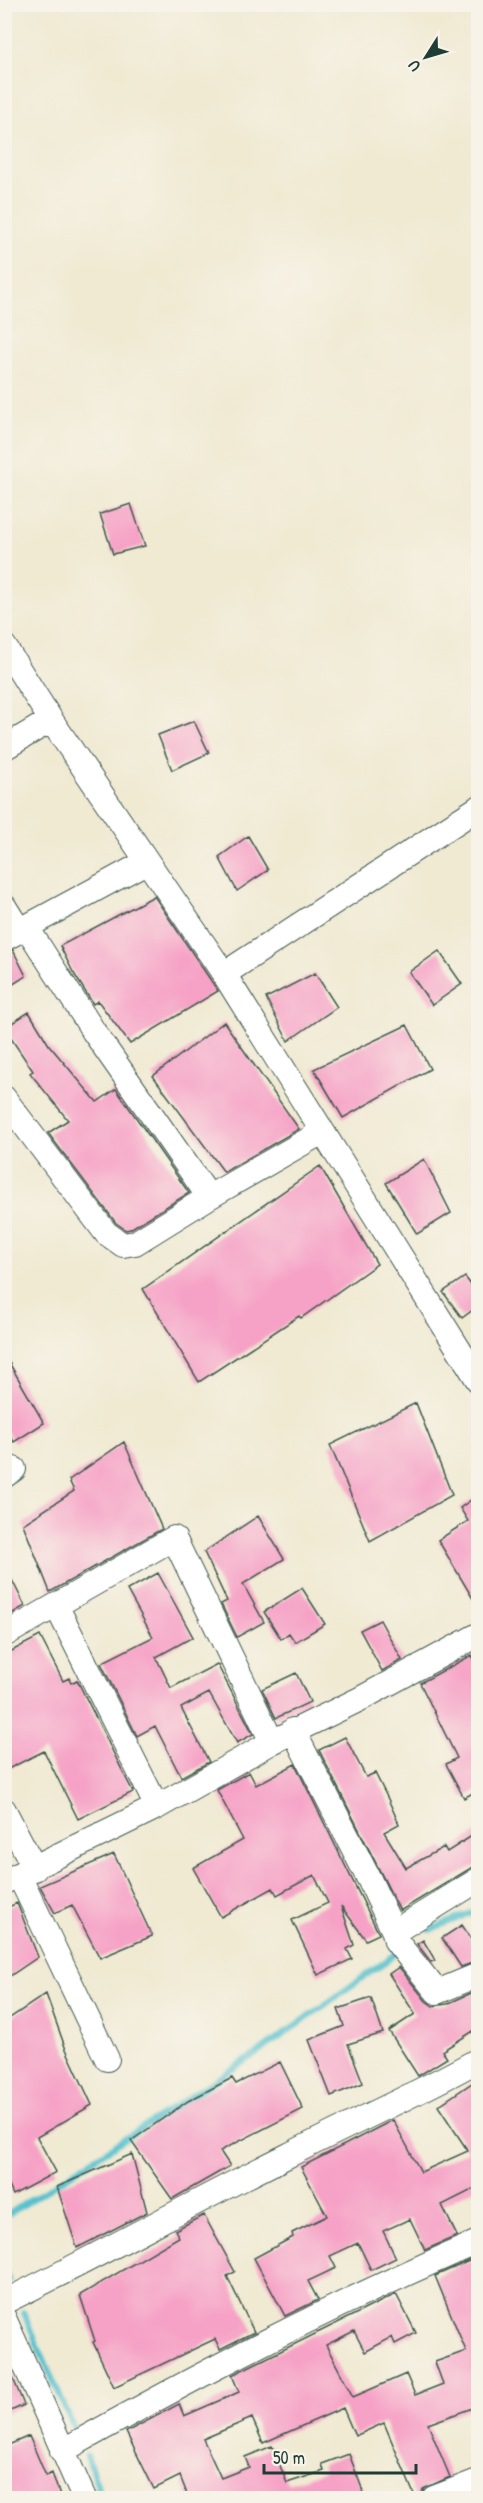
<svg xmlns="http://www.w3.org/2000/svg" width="483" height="2503" viewBox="0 0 483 2503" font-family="'Patrick Hand',sans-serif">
<rect width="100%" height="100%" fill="#f7f3e8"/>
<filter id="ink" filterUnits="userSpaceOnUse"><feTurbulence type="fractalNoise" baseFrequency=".0167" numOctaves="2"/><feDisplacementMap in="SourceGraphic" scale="12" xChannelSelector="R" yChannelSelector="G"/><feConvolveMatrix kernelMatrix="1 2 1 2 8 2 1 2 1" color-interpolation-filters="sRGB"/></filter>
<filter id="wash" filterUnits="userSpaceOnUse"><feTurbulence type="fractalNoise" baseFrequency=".008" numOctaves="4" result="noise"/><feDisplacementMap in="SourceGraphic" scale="24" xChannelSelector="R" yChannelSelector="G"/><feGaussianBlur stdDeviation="1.35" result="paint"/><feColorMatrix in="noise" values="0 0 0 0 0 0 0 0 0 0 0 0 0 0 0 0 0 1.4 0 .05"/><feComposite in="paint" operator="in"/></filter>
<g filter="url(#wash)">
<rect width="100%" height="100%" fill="#f0ead3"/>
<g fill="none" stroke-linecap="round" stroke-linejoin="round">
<!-- stream -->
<path stroke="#55c1ce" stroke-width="6" d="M430,1930L478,1910
M4,2217L262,2050L397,1953
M4,2271L9,2281
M23,2312L73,2426
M87,2456L102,2498"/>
</g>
<g id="blocks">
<!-- building -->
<path fill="#f6a2c6" d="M131,504L145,546L113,554L100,514Z
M194,721L209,753L172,770L158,735Z
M248,836L268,870L237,891L219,857Z
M154,896L218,991L130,1044L98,1001L93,1004L73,972L60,946Z
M13,950L26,976L4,990V953Z
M439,951L462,984L432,1005L409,972Z
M315,973L337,1007L288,1041L266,998Z
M29,1012L49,1045L97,1102L116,1089L189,1193L130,1229L126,1230L116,1223L48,1133L68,1120L30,1073L33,1071L4,1028Z
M224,1022L299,1129L224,1172L153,1076Z
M407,1025L430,1069L343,1118L314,1069Z
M424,1159L451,1213L417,1234L386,1183Z
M320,1166L377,1264L301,1318L299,1316L199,1382L143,1289Z
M465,1277L478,1294V1306L462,1318L443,1292Z
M4,1354L44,1423L14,1442L4,1426Z
M416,1403L452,1495L370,1541L330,1445Z
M124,1442L162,1529L50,1592L23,1524L74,1491L69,1480Z
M478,1495V1607L438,1540L468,1521L460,1508Z
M258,1516L284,1559L243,1584L264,1622L237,1637L221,1604L227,1601L204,1552Z
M4,1564L25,1606L4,1618Z
M158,1573L193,1637L156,1657L171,1688L217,1664L253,1734L237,1743L209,1693L181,1708L209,1762L181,1777L155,1726L137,1736L101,1663L153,1637L127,1590Z
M302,1588L325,1624L295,1642L289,1633L281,1639L264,1612Z
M380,1620L402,1660L382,1671L360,1630Z
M40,1636L63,1681L69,1678L71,1683L77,1680L133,1792L78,1819L44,1751L4,1771V1655Z
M472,1655L478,1668V1790L464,1798L446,1764L457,1758L420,1683Z
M296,1673L310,1702L276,1718L262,1689Z
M345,1737L366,1777L375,1773L388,1799L399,1824L384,1832L406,1868L444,1847L447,1852L478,1832V1866L471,1868L400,1911L319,1750Z
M295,1764L379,1934L366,1940L341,1906L354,1945L347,1949L352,1959L318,1975L292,1920L328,1903L314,1875L277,1895L273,1888L221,1917L193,1868L243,1840L217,1790L249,1772L256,1785Z
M114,1854L152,1936L100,1958L72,1905L55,1913L40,1886Z
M17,1903L38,1957L4,1980V1909Z
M462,1925L478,1950V1961L461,1967L442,1938Z
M423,1940L435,1960L431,1962L417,1944Z
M399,1967L426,2001L433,2006L447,2004L478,1990V2028L442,2051L447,2058L418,2076L389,2031L415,2014L389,1974Z
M46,1994L65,2047L92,2105L37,2137L56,2172L13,2195L4,2174V2022Z
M371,1998L383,2033L348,2044L363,2083L331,2096L309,2040L344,2026L338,2009Z
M280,2062L303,2109L220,2151L230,2166L172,2199L131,2141L188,2101L232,2078L236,2084Z
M478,2081V2187L442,2205L457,2236L425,2250L410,2219L383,2231L396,2258L371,2270L358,2243L330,2256L336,2268L308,2281L318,2300L285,2316L254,2258L293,2237L292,2233L327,2216L301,2167L393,2120L421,2172L468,2151L438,2106L472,2083L473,2084Z
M132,2154L147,2212L77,2248L57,2187Z
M204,2215L235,2272L227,2276L254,2332L220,2349L215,2339L114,2387L93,2342L95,2341L80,2295L179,2237L175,2230Z
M478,2257V2406L428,2424L450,2477L423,2489L420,2499H416L384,2423L355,2436L343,2408L263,2443L252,2418L203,2439L221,2478L249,2467L245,2457L272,2446L287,2483L324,2471L322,2464L349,2454L366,2499H189L180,2476L154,2489L126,2432L179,2404L184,2416L239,2392L232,2375L396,2294L416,2333L395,2344L392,2337L365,2352L354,2331L326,2345L353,2397L406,2374L415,2395L443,2384L435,2362L466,2351L435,2276Z
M4,2356L24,2405L4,2414Z
M29,2436L46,2476L52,2473L61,2499H4V2447Z"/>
</g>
</g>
<g filter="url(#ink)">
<use href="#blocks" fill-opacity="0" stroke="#3e574c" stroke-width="1.5"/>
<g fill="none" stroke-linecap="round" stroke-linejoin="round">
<!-- minor casing -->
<g stroke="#3e574c" stroke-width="26">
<path id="minor" d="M4,646L51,720L224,974L478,1380
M4,748L51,720
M4,906L19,930
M26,926L94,1032L209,1197
M4,939L146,862
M224,974L478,808
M4,1098L106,1233L123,1245L135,1243L209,1197L322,1132
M4,1476L14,1469
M57,1607L157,1807
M4,1635L174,1538L272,1742
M293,1730L370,1881L394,1932L396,1941L437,1992L478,1975
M4,1810L35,1869
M19,1875L107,2059
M4,1882L157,1807L272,1742L360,1699L478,1635
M394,1932L478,1880
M4,2302C100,2255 192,2203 287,2156C351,2123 416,2095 478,2060
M4,2318L84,2498
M62,2451C198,2375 335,2303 478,2242
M434,2498L478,2481"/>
</g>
<!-- minor -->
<use href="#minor" stroke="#fff" stroke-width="24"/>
</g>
</g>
<!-- margin -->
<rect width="483" height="2503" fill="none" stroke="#f7f3e8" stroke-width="24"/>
<!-- north arrow -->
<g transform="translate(426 57) rotate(233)" stroke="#f7f3e8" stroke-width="4.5" paint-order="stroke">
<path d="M0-4.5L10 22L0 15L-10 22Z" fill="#1f3d34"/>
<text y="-9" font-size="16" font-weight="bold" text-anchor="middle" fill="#1f3d34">U</text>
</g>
<!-- scale -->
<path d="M264 2464v9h152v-9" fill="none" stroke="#1f3d34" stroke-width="3"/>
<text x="273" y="2464" font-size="18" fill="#1f3d34" stroke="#f7f3e8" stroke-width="4.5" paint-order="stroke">50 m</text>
</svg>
